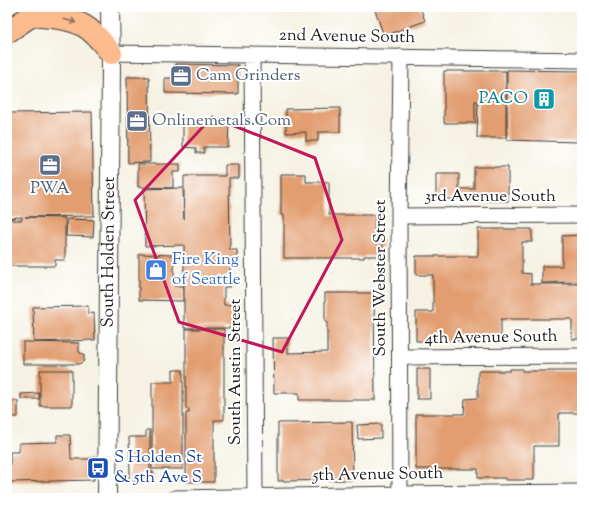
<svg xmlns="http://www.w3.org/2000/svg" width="589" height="505" viewBox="0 0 589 505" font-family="'Sorts Mill Goudy',serif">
<rect width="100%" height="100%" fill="#fff"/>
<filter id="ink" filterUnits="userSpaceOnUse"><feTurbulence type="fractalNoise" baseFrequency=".025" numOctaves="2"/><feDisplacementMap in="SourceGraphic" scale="8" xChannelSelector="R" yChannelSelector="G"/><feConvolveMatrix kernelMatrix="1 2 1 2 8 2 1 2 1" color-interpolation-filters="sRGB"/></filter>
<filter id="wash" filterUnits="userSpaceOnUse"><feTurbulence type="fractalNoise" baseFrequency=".012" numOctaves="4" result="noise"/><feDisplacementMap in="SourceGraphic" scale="16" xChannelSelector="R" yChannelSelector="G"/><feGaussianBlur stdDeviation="0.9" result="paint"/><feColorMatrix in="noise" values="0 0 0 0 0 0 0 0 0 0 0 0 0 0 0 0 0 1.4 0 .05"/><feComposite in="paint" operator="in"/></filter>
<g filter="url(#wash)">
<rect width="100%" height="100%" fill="#f5f2e3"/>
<g id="blocks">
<!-- building -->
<path fill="#e29d6f" d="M374,7H420L425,21L384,36Z
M175,64L238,65V94L165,93V78H174Z
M507,70L582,71V127L579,126L578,142L507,140Z
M444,71H506V138H477L478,101H475V123H444Z
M127,77H149L150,162L128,163Z
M340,108V132H318V141H306V132L286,133V109Z
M92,112L94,216L25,217L65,218V260H55V266H7V218H12V220H22V217L7,218V113Z
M183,120H229L228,147H204V153H196V148L183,147Z
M138,164H180V172H173V188L138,187Z
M225,165H239V178H229L230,250H237V261H230V287H224V305H239V328H184V245L145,246L144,189L183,188L184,219V176H225Z
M474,167H508V201H474V199H436V174H459V189H474Z
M281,174H306V182H329V215H375L374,240H383L382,256H364V258H284V215H281Z
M67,219L94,220L93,237L66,236Z
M478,229H532V242H522V273L531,274V284H582V339H572V319H501V341H416V312H433V275H416V256H478Z
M582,235V282L542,283V266H562V236Z
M139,254L174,255V286H183V301L139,300Z
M325,293H374L375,400H299V393H274L273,338H288V353L327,352V322H325Z
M88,306V314L94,313L95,340L34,342L33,307Z
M186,329H224V420H214V482H186V413H189V409H186Z
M23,342L79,343V352L84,355V361L79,364H23Z
M417,369H430V399H417Z
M510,369H522V371H582V413H559V446H534V480H506V478H478V469H416V414H464L465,399L478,398V371H510Z
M40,370H72V406H40Z
M173,370H183V469H152V382H173Z
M39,393V399H21V394Z
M7,401H18V417H7Z
M352,422L353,480L278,481V423Z
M381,424V438L358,439L357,425Z
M146,430H150V472H153L154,481L129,482V473H130L129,437H146Z
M57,435H70L71,459H93L94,480L10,482V452H19V443L57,442Z"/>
</g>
</g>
<g filter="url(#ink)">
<use href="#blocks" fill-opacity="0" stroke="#3d3c3a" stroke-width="1"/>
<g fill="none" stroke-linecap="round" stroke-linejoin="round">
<!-- minor casing -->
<g stroke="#3d3c3a" stroke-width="17">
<path id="minor" d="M111,53L582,60
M252,55L255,498
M399,216L582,215
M400,357L582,356
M175,498L400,494L582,492
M400,498L399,216L401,57"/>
</g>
<!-- tertiary casing -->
<g stroke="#3d3c3a" stroke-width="20">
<g id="tertiary">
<path id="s1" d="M107,498L111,67L110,7"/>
</g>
</g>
<!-- motorway casing -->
<g stroke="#3d3c3a" stroke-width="24">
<path id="motorway" d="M32,15C49,17 68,17 84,26C95,32 103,44 111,53
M7,32L44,7"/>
</g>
<!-- minor -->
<use href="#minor" stroke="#fff" stroke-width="15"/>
<!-- tertiary -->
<use href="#tertiary" stroke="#fff" stroke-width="18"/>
<!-- motorway -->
<use href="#motorway" stroke="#fbbb8d" stroke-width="22"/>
</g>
<!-- one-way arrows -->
<defs><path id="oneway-shaft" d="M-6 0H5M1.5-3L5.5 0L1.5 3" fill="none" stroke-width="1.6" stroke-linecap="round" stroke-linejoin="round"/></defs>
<use stroke="#8c6c54" href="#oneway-shaft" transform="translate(70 21) rotate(16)"/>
</g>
<!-- marked area -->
<path fill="none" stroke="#c2185b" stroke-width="3" stroke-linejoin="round" d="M212,117L315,158L342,240L282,352L179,322L135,200Z"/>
<!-- icons -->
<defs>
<g id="office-square" transform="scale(1.15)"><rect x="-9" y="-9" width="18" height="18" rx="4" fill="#5c6f8a" stroke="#fff"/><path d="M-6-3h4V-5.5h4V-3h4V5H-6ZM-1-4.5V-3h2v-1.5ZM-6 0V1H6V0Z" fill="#fff"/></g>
<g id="building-square" transform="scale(1.15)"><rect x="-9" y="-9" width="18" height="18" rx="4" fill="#0f9aa8" stroke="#fff"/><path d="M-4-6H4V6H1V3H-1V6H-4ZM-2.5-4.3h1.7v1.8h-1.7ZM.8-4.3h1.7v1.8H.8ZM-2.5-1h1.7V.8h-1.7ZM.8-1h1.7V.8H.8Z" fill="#fff"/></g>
<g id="shop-square" transform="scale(1.15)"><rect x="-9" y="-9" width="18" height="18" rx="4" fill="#3f7fe0" stroke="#fff"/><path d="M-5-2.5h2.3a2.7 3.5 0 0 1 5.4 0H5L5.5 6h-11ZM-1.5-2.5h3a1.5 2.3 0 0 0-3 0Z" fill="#fff"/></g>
<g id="bus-square" transform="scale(1.15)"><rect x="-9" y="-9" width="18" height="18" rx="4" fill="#1a4fb4" stroke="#fff"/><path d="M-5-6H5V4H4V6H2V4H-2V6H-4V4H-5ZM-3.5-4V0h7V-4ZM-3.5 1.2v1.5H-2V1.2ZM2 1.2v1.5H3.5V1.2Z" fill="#fff"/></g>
</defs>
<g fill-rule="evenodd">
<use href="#office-square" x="181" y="76"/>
<use href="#building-square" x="544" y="99"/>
<use href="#office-square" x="137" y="121"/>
<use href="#office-square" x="50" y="165"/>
<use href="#shop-square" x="156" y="270"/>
<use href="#bus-square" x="98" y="468"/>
</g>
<g text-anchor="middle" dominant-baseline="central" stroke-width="4" stroke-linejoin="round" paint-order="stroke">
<!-- street labels -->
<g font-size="17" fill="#1c1c1c" stroke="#fff">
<text transform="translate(347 37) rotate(1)">2nd Avenue South</text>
<text x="490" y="197">3rd Avenue South</text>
<text stroke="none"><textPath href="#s1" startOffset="246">South Holden Street</textPath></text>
<text transform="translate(381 278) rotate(-90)">South Webster Street</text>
<text transform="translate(491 338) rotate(-1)">4th Avenue South</text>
<text transform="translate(236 372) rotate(-90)">South Austin Street</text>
<text transform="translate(378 475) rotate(-1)">5th Avenue South</text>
</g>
<!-- service labels -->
<g font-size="17" fill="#4e5e75" stroke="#fff" text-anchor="start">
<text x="196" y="76">Cam Grinders</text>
<text x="152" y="121">Onlinemetals.Com</text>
<text x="50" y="189" text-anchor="middle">PWA</text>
</g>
<!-- culture labels -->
<g font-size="17" fill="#0d838f" stroke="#fff" text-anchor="end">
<text x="528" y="99">PACO</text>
</g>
<!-- shop labels -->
<g font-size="17" fill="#366cbe" stroke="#fff" text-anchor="start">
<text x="172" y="260">Fire King<tspan x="172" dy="20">of Seattle</tspan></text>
</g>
<!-- transit labels -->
<g font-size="17" fill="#164399" stroke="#fff" text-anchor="start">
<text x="114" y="458">S Holden St<tspan x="114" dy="20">&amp; 5th Ave S</tspan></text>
</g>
</g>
<!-- margin -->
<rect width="589" height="505" fill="none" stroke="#fff" stroke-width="24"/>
</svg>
